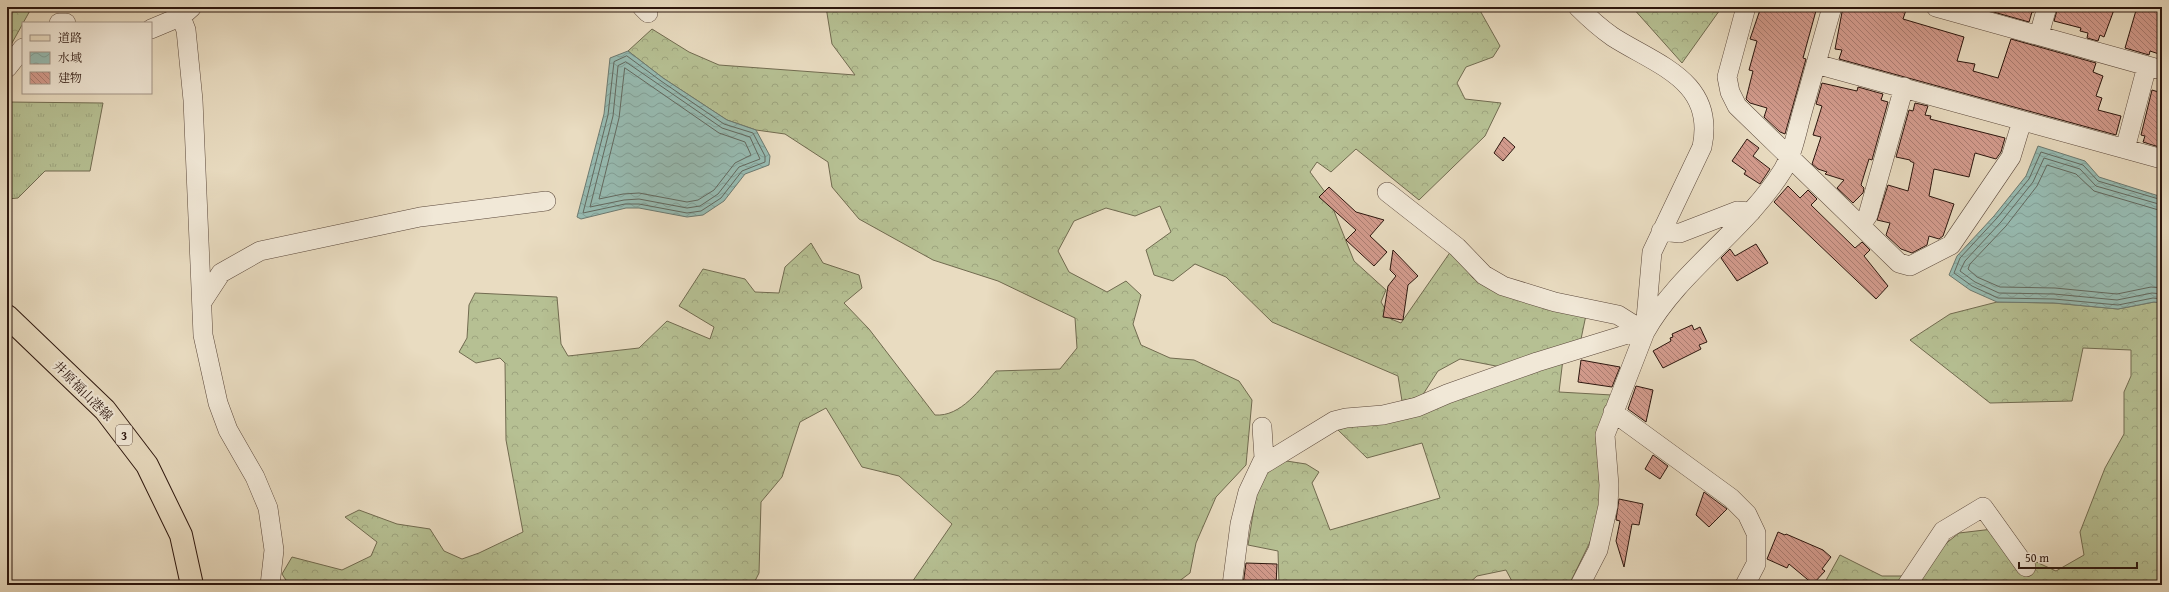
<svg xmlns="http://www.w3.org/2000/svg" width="2169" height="592" viewBox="0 0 2169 592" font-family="'Gentium Book Plus','Noto Serif JP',serif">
<defs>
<pattern id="grass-tufts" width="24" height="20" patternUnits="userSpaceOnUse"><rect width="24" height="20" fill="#b6c093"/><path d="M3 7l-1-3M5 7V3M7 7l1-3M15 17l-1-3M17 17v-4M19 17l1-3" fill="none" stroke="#9da47e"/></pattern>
<pattern id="forest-crowns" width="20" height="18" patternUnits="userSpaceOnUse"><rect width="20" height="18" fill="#b6c093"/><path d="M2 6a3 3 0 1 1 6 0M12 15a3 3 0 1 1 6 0" fill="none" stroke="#9da47e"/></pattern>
<pattern id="water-waves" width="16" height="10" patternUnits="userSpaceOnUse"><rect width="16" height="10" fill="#97bcb3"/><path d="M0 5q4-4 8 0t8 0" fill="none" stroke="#82a199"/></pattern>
<pattern id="building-back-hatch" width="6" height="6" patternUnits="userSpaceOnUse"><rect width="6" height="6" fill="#d39b8d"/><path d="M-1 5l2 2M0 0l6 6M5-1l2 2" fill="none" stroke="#ab7d72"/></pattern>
</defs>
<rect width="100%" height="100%" fill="#e9dcc1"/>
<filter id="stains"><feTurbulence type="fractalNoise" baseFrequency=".005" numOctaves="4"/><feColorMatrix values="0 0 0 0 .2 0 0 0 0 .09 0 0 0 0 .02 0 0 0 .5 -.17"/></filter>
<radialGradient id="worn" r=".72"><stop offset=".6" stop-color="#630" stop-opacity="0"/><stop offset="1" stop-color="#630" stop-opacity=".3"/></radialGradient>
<!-- grass -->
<path fill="url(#grass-tufts)" stroke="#716b50" d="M7,102L103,103L90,171H45L18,198L7,199Z"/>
<!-- forest -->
<path fill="url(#forest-crowns)" stroke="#716b50" d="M7,7H32L7,52Z
M826,7H1478L1500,46L1493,57L1466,67L1457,83L1465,99L1501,103L1485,136L1419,200L1356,149L1331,172L1317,162L1310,172L1328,196L1354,261L1386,290L1381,302L1391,319L1401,323L1451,251L1473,278L1523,297L1586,315L1581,339L1501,367L1460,359L1438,371L1422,396L1402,401L1398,376L1272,322L1226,277L1195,264L1173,281L1154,275L1146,250L1171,232L1160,206L1135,216L1106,208L1074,221L1058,251L1069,272L1107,292L1126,281L1141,295L1133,324L1141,345L1170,358L1194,360L1239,381L1252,400L1246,465L1216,497L1196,543L1190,573L1174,585H910L952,524L899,476L862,467L826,408L800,422L782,477L761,502L759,573L753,585H587L585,581L575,585H289L282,574L292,557L342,570L371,556L377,542L345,517L359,510L397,524L430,529L444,551L462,559L479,553L523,532L506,440L505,363L500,358L476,363L459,352L467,338L469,305L475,293L557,297L561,344L568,356L639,348L667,321L710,339L714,327L679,306L703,269L745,279L755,292L779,293L785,267L811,243L823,263L859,275L862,288L844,303L869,329L935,415C961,417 980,389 996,371L1060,369L1077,348L1075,318L998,281L933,260L859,219L832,187L828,162L785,134L756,130L727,120L663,78L628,51L652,29L689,52L719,65L855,75L832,44Z
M1632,7H1722L1682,63Z
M1997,302L2054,303L2118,309L2154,302L2162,303V585L1824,584L1840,555L1882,576H1924L1939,549L1959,533L1993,529L2023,556L2056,571L2084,555L2080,532L2105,468L2124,434V392L2131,376V350L2083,348L2072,401L1990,403L1910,340L1950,314Z
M1563,359L1559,392L1612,395L1596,434L1601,504L1591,540L1569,585H1514L1506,570L1477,576L1467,585H1279L1278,551L1248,545L1259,477L1280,460L1306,464L1319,472L1312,483L1330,530L1440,498L1422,443L1367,458L1338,430Z"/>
<!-- water -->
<path fill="url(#water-waves)" stroke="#6c7a71" d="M628,51L663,78L727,120L756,130L770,156L769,165L745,174L724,201L703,215L687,217L639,208H626L581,219L577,217L604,114L610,58Z
M2038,146L2085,161L2099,177L2162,197V303L2154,302L2118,309L2054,303L1997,302L1970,290L1949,275L1957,256L1994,216L2026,176Z"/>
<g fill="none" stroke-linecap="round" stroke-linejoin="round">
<!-- shore -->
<path stroke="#626960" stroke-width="1" d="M627,56L661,81L724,124L753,133L765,156V162L742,171L721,198L701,211L687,213L639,204H625L583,213L608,115L614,62Z
M626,62L722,128L750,137L760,159L739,167L718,194L700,206L687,208L639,199L624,200L590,207L613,116L618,66Z
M625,68L719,133L745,142L751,155L735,163L714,190L698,200L687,202L639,193L623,194L599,199L619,118Z
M2162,200L2098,181L2083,165L2041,152L2029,179L1997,218L1960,258L1954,273L1972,286L1998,298L2054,299L2118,305L2153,298L2162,299
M2162,205L2096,186L2080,169L2044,158L2033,182L2001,222L1965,261L1960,271L1975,282L1999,293L2054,294L2117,300L2152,293L2162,294
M2162,211L2094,191L2076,174L2047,165L2037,186L2006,226L1970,264L1968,269L1977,277L2000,287L2055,288L2117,294L2151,287L2162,288"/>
</g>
<!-- building -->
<path fill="url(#building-back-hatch)" stroke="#2c160e" d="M1761,7H1817L1803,58L1806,59L1785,134L1780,132L1764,117L1767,108L1750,103L1746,99L1753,71L1749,70L1757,41L1750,39Z
M1843,7H1907L1903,19L1964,37L1957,61L1975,64L1973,71L1998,78L2011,39L2096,63L2093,72L2103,76L2096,96L2102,98L2098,110L2121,116L2116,135L1839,59L1842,50L1835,49Z
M1990,7H2036L2034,12H2032L2029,22L1990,11Z
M2058,7H2115L2104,37L2100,35L2098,41L2087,38L2088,33L2080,31L2081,28L2054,21Z
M2137,7H2162V55L2150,51L2149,55L2125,48Z
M1822,83L1857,91L1858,87L1883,94L1881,100L1888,102L1872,160L1869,159L1861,185L1864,188L1863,193L1853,203L1837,188L1844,180L1825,174L1827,172L1818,169L1812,164L1821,137L1813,135L1822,106L1816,104Z
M2152,90L2162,93V148L2143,142L2145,136L2141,135Z
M1915,103L1928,106L1925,115L1931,116L1930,119L2005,138L2001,152L1996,159L1975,153L1969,177L1934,169L1929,196L1954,204L1943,236L1939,239L1929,236L1927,245L1912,253L1901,249L1886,235L1890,223L1877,220L1888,185L1908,191L1914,163L1910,161V160L1896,157L1909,110L1913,111Z
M1504,137L1515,147L1503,161L1494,153Z
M1747,139L1759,148L1753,156L1770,169L1760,184L1744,174L1746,171L1732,161Z
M1788,186L1800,198L1808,190L1817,199L1811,205L1855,248L1862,242L1870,250L1864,256L1888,286L1876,299L1774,202Z
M1329,187L1356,212L1384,220L1370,236L1387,252L1374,266L1346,240L1356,230L1319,197Z
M1756,244L1768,263L1737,281L1721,258L1730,249L1735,256Z
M1393,250L1418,276L1408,285L1403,320L1383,317L1388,286L1396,276L1390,270Z
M1692,325L1694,330L1700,327L1707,342L1699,345L1701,349L1663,368L1653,351L1671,341L1670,338L1673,337L1672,334Z
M1581,360L1620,367L1612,387L1578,382Z
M1636,386L1653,390L1646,422L1628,409Z
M1653,455L1668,466L1660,479L1645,469Z
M1704,492L1727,509L1709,527L1696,515Z
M1619,499L1643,504L1639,525L1632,524L1624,567L1616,541L1620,521L1616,520Z
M1778,532L1785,535L1786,534L1823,550L1831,557L1822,569L1825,571L1813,584L1789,564L1787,568L1767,559Z
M1246,563L1277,564L1276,585H1243Z"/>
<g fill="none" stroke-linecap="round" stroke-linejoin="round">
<!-- minor casing -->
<g stroke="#5b483b" stroke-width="20">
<path id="minor" d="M177,7L186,30L193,100L203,335L218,403L228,430L255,477L268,508L274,550L270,585
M642,7L648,13
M1578,7C1589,18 1600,28 1613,37C1657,65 1716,81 1702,147L1652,252L1645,330
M1746,7L1727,77L1730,92L1737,106L1899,263L1910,266L1951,245L2011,157L2022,121
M1936,7L2162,70
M59,23H66
M151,29L182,16L192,7
M2039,35L2047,7
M1816,64L2162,159
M7,68L23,48
M2125,149L2147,66
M1387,192L1457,247L1484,275L1503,286L1555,302L1618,315L1645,332
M1861,225L1868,215L1904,87
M1661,231L1680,233L1737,211L1751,212
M202,302L221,273L260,251L420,217L546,201
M1613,412L1731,498L1747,514L1756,533V564L1745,585
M1262,465L1334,421L1346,418L1383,415L1417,407L1447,394L1537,362L1631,333L1645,332
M1232,585L1240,524L1248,492L1264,458L1262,427
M1580,585L1598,550L1608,506L1609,485L1605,435L1645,332C1680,270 1745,231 1783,170C1793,153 1797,131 1802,113C1812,77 1822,42 1832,7
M1907,585L1943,531L1983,507L2026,567"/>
</g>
<!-- primary casing -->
<g stroke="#2c160e" stroke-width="24">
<path id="primary" d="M7,316L105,410L147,465L181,535L192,585"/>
</g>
<!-- minor -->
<use href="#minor" stroke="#f1e8d7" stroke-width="19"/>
<!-- primary -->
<use href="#primary" stroke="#e9dcc1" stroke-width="22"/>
</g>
<g text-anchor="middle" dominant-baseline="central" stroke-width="4" stroke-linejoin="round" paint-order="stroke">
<!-- shield labels -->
<rect fill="#f1e8d7" stroke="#67554a" stroke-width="1" x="116" y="425" width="16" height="20" rx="3"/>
<g font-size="12" font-weight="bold" fill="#2c160e">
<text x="124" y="435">3</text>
</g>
<!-- street labels -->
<g font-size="13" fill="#2c160e" stroke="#f1e8d7">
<text transform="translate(83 391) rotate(45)">井原福山港線</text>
</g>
</g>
<!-- margin -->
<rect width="2169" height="592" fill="none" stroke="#e9dcc1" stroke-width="24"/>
<rect x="8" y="8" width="2153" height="576" fill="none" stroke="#2c160e" stroke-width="2"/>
<rect x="12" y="12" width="2145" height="568" fill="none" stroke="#2c160e"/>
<!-- legend -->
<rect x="22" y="22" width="130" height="72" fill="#f1e8d7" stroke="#a29487"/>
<rect x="30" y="35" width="20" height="6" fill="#e9dcc1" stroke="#a29487"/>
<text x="58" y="42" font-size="12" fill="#2c160e">道路</text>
<rect x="30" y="52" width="20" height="12" fill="url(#water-waves)" stroke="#a29487"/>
<text x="58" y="62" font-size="12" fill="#2c160e">水域</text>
<rect x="30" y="72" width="20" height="12" fill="url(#building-back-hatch)" stroke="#a29487"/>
<text x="58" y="82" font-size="12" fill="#2c160e">建物</text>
<!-- scale -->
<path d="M2019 562v6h118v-6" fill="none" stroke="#2c160e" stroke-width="2"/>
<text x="2025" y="562" font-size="12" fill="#2c160e" stroke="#f1e8d7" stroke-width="3" paint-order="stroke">50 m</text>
<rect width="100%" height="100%" filter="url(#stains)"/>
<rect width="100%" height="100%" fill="url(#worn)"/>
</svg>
